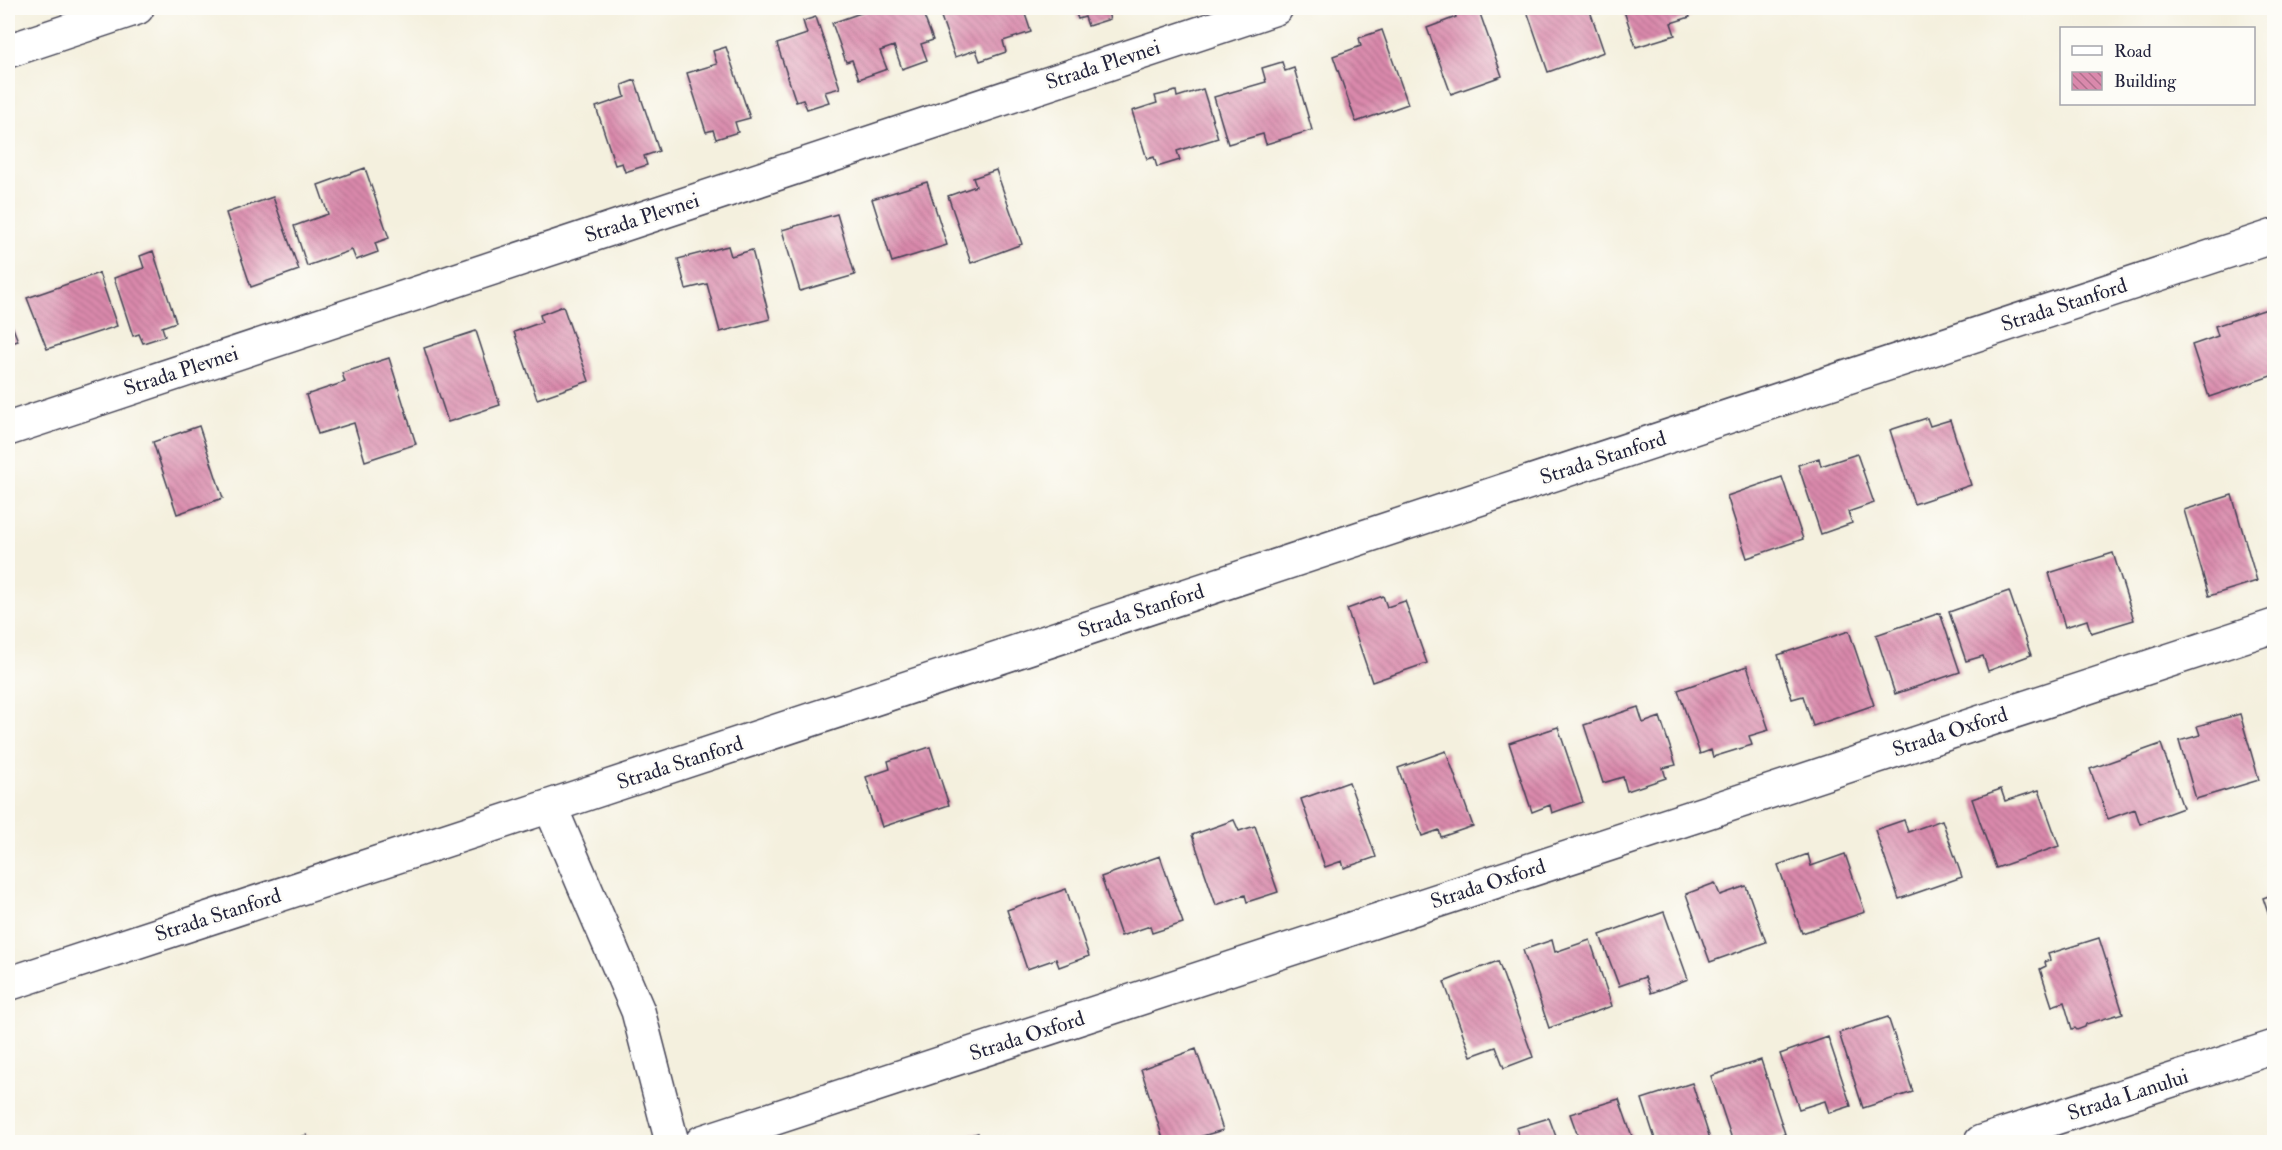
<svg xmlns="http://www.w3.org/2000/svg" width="2282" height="1150" viewBox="0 0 2282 1150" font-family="'IM FELL Double Pica',serif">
<defs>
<pattern id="building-back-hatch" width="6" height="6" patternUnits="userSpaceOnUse" patternTransform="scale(1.5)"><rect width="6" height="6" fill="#da89ac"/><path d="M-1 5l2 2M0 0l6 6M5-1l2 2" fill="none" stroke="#b0708d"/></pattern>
</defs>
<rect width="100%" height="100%" fill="#fdfcf7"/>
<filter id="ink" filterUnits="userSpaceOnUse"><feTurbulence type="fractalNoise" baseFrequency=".0167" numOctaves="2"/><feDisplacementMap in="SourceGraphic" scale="12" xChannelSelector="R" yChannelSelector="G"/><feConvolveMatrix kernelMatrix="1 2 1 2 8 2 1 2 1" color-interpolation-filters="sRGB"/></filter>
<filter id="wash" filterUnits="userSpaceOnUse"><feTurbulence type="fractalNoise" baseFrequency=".008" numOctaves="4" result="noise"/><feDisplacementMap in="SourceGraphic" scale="24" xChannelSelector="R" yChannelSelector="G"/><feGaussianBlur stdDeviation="1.35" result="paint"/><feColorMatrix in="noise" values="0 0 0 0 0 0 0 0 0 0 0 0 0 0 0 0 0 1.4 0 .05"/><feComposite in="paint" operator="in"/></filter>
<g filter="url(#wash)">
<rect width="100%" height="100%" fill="#f4f0de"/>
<g id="blocks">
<!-- building -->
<path fill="url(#building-back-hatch)" d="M875,8H921L933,40L921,44L927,60L902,69L894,46L880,51L887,69L859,79L852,60L846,62L832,23Z
M938,8H1023L1031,32L1003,41L1006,52L980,61L976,50L955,57Z
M1074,8H1106L1110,19L1088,26L1085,17L1078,19Z
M1460,8H1478L1502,76L1451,94L1427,28L1456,17L1453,10Z
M1526,8H1589L1604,52L1548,72Z
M1623,8H1687L1690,17L1671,23L1675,35L1636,47Z
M816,17L840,88L825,92L829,102L807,109L803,100L796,102L777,44L807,34L803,21Z
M1382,30L1408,104L1356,122L1333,56L1361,46L1359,38Z
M726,47L750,118L735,122L738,132L716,139L713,130L706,132L687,73L717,64L713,51Z
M1282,62L1285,71L1294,68L1312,130L1266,144L1263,134L1228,144L1214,97L1266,82L1262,68Z
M635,80L659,151L644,156L647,165L625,172L622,163L615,165L596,107L625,97L622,85Z
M1203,89L1218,138L1177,151L1180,160L1157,167L1154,157L1147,159L1132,111L1157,103L1155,96L1176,91L1177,97Z
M365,168L389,238L375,243L378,252L356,260L352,250L307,266L294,226L328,214L318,185Z
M996,170L1022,244L971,263L948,196L976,186L973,178Z
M927,182L947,245L892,262L872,199Z
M273,197L299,270L251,287L226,213Z
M837,214L855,275L800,291L782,230Z
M728,246L731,256L752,250L770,319L720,332L707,284L686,289L678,259Z
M153,251L176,322L162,327L165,336L143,343L139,334L133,336L114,278L144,268L140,256Z
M99,273L117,326L47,349L27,298Z
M563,306L589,381L537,399L514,332L542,322L540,315Z
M2270,308L2274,324V375L2209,397L2192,345L2218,336L2215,326Z
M8,315L18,341L8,344Z
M476,331L500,405L448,422L424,348Z
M389,358L416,444L365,461L354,423L318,434L306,395L345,382L342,373Z
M1927,418L1930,426L1950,420L1971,485L1914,504L1890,430Z
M199,426L223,498L177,514L153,442Z
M1857,454L1874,503L1848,512L1852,523L1821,534L1798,465L1819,458L1821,466Z
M1782,477L1803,539L1747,558L1727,496Z
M2232,495L2257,581L2209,596L2184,510Z
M2113,553L2134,620L2091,633L2087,620L2065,627L2049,573Z
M2009,591L2031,655L1988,671L1983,656L1966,661L1949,612Z
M1383,596L1387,607L1405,601L1427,663L1372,682L1347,609Z
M1940,613L1960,672L1895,694L1876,635Z
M1849,631L1874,705L1813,726L1803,696L1792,699L1778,655Z
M1747,666L1769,730L1749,736L1752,745L1713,757L1711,750L1700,754L1678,690Z
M1638,707L1643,723L1660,717L1676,765L1663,768L1666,778L1627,791L1623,777L1603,783L1584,725Z
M2240,714L2259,780L2196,799L2179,741L2200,735L2197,726Z
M1558,727L1583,802L1552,813L1550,805L1532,812L1509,743Z
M2161,744L2183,808L2140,824L2135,809L2108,819L2090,769Z
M930,747L949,805L882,827L866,777L890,769L888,761Z
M1446,751L1473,826L1441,837L1439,830L1422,836L1398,768Z
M1349,782L1376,857L1344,868L1342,861L1325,867L1301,799Z
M2001,789L2005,801L2039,790L2059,846L1996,868L1972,799Z
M1234,820L1239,831L1255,826L1278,892L1247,902L1245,895L1216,905L1192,835Z
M1904,820L1908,832L1942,820L1962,877L1899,899L1875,830Z
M1808,854L1811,866L1845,854L1865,912L1802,933L1778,865Z
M1160,856L1183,923L1152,933L1150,926L1121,936L1101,877Z
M1715,883L1720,895L1746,886L1766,942L1710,962L1686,894Z
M1066,889L1089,956L1059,967L1056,959L1027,969L1007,910Z
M2274,894V931L2263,898Z
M1664,912L1688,979L1651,993L1645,977L1619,986L1600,935Z
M2099,938L2123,1013L2086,1024L2085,1027L2077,1030L2075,1028L2072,1029L2064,1002L2052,1006L2040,969L2046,966L2045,962L2050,960L2048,954Z
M1552,940L1555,952L1590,940L1612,1006L1549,1028L1523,950Z
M1498,961L1533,1057L1504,1068L1496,1047L1471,1056L1444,982Z
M1888,1017L1913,1092L1863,1108L1839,1033Z
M1828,1037L1851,1106L1829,1113L1825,1101L1799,1109L1780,1054Z
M1196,1049L1223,1130L1182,1142H1164L1141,1069Z
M1761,1060L1785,1134L1760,1142H1733L1711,1076Z
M1692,1083L1711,1142H1656L1642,1099Z
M1619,1099L1634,1142H1580L1570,1114Z
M1549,1118L1558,1142H1521L1516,1128Z
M978,1133L981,1142H947Z
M307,1135L310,1142H286Z"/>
</g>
</g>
<g filter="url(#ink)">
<use href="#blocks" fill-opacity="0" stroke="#424153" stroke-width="1.5"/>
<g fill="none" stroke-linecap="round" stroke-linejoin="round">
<!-- minor casing -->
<g stroke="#424153" stroke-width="36">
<path id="minor" d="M8,51L137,8
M8,429L1276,8
M550,806L638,1011L672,1142
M8,984L550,806L2274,236
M702,1142L2274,626
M1981,1142L2274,1047"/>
</g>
<!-- minor -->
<use href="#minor" stroke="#fff" stroke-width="33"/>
</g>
</g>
<g text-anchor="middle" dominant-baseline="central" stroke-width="5" stroke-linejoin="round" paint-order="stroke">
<!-- street labels -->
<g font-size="21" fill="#22223b" stroke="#fdfcf7">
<text transform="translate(1103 65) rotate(-18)">Strada Plevnei</text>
<text transform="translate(642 218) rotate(-18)">Strada Plevnei</text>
<text transform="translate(2064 305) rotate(-18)">Strada Stanford</text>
<text transform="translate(181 371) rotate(-18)">Strada Plevnei</text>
<text transform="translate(1603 458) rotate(-18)">Strada Stanford</text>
<text transform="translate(1141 611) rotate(-18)">Strada Stanford</text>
<text transform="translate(1950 732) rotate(-18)">Strada Oxford</text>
<text transform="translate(680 763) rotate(-18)">Strada Stanford</text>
<text transform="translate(1488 884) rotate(-18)">Strada Oxford</text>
<text transform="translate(218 915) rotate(-18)">Strada Stanford</text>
<text transform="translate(1027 1036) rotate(-18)">Strada Oxford</text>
<text transform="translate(2128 1095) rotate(-18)">Strada Lanului</text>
</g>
</g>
<!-- margin -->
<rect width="2282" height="1150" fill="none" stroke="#fdfcf7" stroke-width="30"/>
<!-- legend -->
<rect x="2060" y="27" width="195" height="78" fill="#fdfcf7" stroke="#a5a5ac" stroke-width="1.5"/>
<rect x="2072" y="46" width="30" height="9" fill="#ffffff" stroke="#a5a5ac" stroke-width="1.5"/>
<text x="2114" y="57" font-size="18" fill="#22223b">Road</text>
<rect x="2072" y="72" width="30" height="18" fill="url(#building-back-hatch)" stroke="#a5a5ac" stroke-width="1.5"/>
<text x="2114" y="87" font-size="18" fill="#22223b">Building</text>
</svg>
